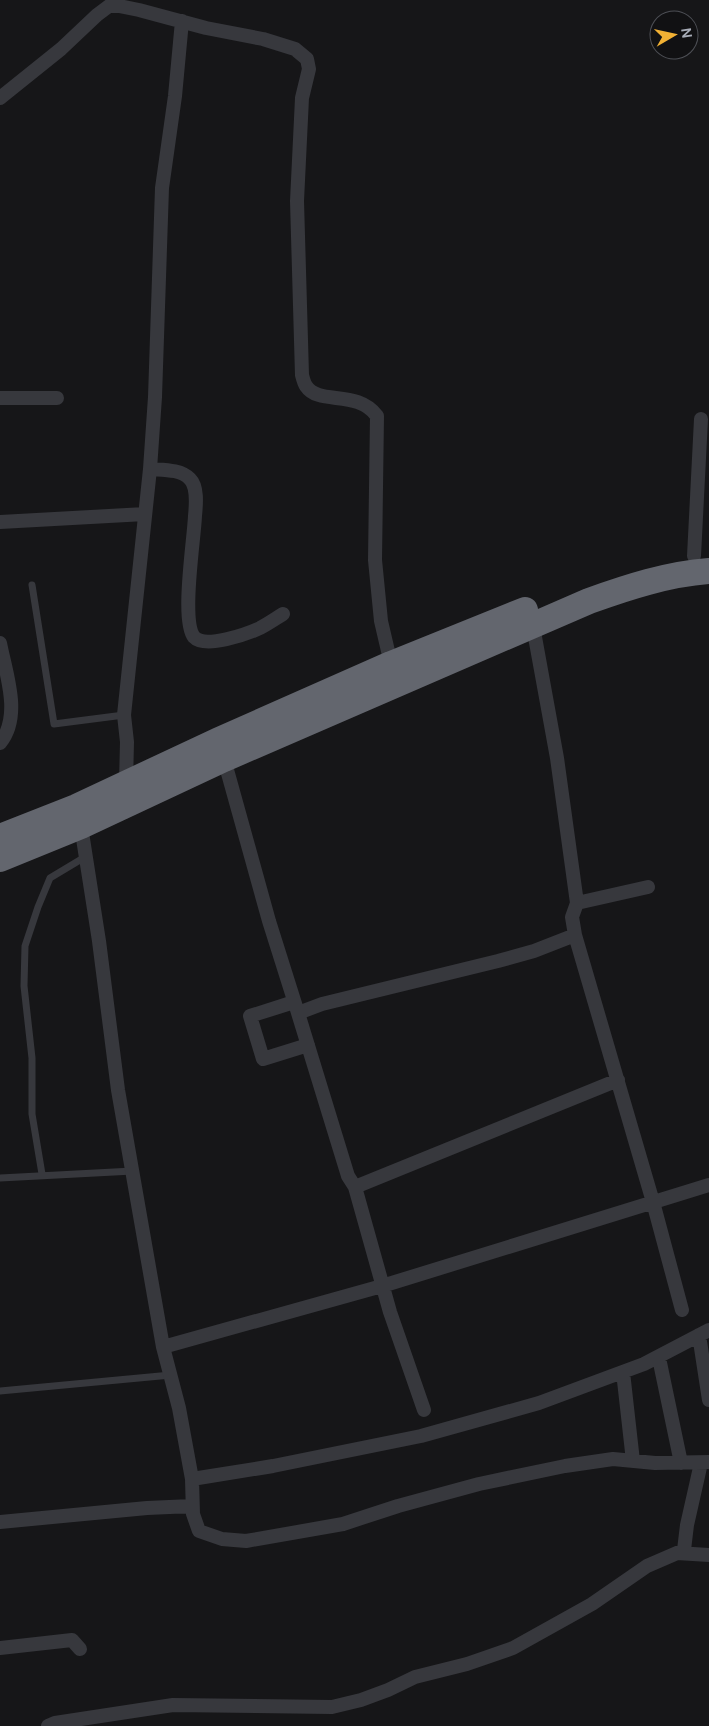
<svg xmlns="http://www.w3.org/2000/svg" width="709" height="1726" viewBox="0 0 709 1726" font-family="'DM Sans',sans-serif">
<rect width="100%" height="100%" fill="#161618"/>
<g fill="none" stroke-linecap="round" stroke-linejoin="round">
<!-- lane -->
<path stroke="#37383d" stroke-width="7" d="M32,585L54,724L124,715
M42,1174L32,1114V1058L24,986L25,946L38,907L50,878L85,857
M0,1178L133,1171
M0,1391L171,1375"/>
<!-- street -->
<path stroke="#37383d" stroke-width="14" d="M0,98L61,49L97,15L109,6H119L139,10L206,28L263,39L295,49L307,59L309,69L302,98L297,201L302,375C303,379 304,383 306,386C319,406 357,389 377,416L375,560L381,621L391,664
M0,398H57
M150,469C163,470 181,469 190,479C198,487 196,505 195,516C194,540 181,621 194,637C205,649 247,634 260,628C268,624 275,619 283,614
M0,522L145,514
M694,556L701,419
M533,626L557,758L577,903
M0,643C6,674 22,716 0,743
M224,759L269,921L298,1013L322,1004L498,961L534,951L575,935
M126,783L127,742L124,715L150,469L155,397L162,188L175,96L182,21
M81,826L99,941L118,1090L163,1347L179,1408L192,1479L193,1514L199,1531L222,1539L246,1541L343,1524L398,1506L479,1484L565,1466L613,1459L655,1463L709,1462
M648,887L577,903L572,917L575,935L653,1202L682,1310
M294,1002L250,1016L263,1059L308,1045
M298,1013L348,1176L355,1187L390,1312L424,1410
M355,1187L618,1080
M699,1335L709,1400
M163,1347L382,1286L709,1185
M659,1358L681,1463
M623,1372L633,1461
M192,1479L273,1466L421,1436L539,1403L644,1364L709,1330
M0,1522L147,1508L192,1506
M677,1553L709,1555
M0,1648L72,1640L80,1649
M48,1726L55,1723L173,1705L332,1707L361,1700L388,1690L415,1677L467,1664L513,1648L592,1604L647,1566L684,1550L687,1525L701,1463"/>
<!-- highway -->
<path stroke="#63666e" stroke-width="26" d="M0,837L76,807L219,740L391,664L525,610
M0,859L81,826L224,759L589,601C628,587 668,574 709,571"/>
</g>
<!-- north arrow -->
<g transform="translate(674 35) rotate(81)"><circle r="24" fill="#111113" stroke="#4d4f55"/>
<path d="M0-4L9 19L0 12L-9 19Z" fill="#f2b134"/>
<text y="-8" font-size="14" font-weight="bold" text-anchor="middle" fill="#a8adb8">N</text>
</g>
</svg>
